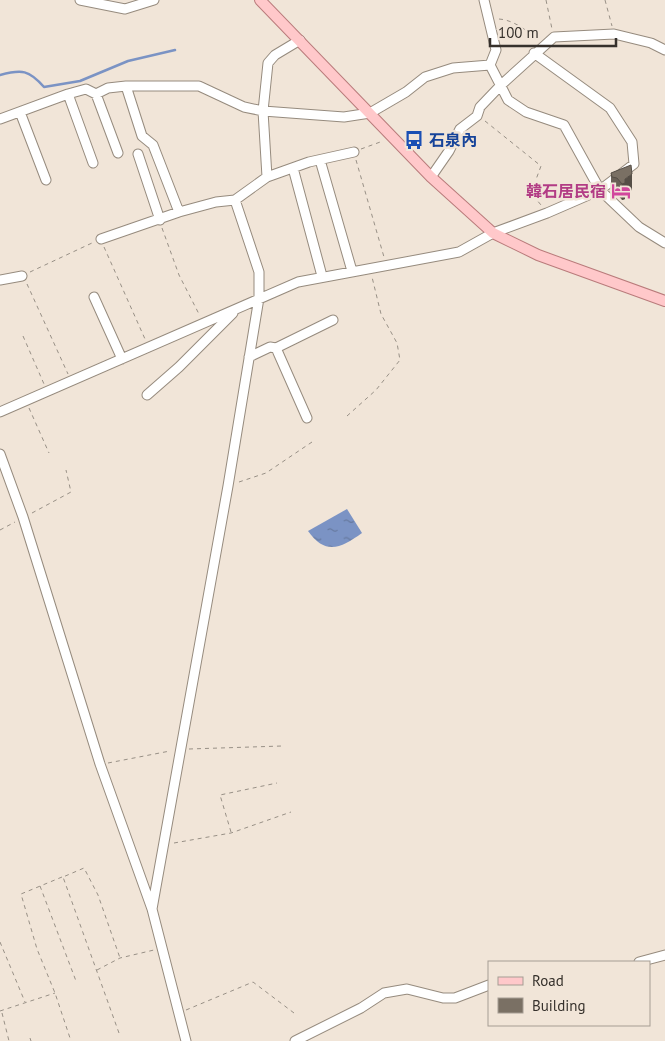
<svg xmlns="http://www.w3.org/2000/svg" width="665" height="1041" viewBox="0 0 665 1041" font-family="'PT Sans','Noto Sans TC',sans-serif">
<defs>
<pattern id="water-ripples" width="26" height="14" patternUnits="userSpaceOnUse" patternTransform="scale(1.25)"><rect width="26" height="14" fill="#7b93c4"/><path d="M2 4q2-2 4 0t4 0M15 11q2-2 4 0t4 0" fill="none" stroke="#66799f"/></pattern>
</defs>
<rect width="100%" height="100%" fill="#f1e5d8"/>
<!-- water -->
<path fill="url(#water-ripples)" d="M347,509L362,533C341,548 326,556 308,531Z"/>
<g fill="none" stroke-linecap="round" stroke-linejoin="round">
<!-- stream -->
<path stroke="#7b93c4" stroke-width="2.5" d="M0,75C22,69 29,70 44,87L80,81L128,61L175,50"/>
<!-- minor casing -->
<g stroke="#968b7e" stroke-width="11">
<path id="minor" d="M80,0L125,9L154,0
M300,40L275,55L268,63L263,111L344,117L370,113L406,92L425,77L453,68L490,65L496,50L484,0
M490,65L508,100L526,112L564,125L600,190L639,227L665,243
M126,86L142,136L153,145L179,212
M68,94L93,163
M96,94L118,153
M20,112L46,180
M0,119L68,94L86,89L96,94L108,88L126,86H199L244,107L263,111L267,177L235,200L259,272V298L228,486L152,909
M138,154L160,220
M320,160L352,271
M293,168L322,276
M267,177L309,162L354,152
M431,177L449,151L460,129L477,116L480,107L501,85L554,37L614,34L651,43L665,50
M101,239L179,212L216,202L235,200
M0,280L22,276
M94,297L122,359
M276,348L333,320
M249,357L270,347L276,348L307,418
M147,395L179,367L233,313
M0,412L298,282L459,252L493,233L547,213L600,190L634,164L632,142L610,108L534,53
M0,454L23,517L100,764L152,909L186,1041
M639,962L665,955
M295,1041L361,1008L384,993L407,989L443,998H455L489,985"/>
</g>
<!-- major casing -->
<g stroke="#b97b7b" stroke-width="12">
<path id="major" d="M260,0L431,177L493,233L538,255L665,301"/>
</g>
<!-- path -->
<path stroke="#989086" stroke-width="1" stroke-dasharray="4 4" stroke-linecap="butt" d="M546,0L552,29
M605,0L612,26
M499,19C514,20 527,31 539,40
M485,121L541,166L531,193L541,205
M361,149L383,141
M356,160L384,257
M162,228L179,275L200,316
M104,247L145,339
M30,272L92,243
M27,284L68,374
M23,336L44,384
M29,408L49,453
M347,416L376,390L400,360L397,343L381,314L372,277
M239,482L266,473L312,442
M32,513L71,492L66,470
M0,530L15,522
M189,749L282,746
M108,763L170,751
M231,832L220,795L277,783
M174,843L231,833L291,812
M62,877L21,894L37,949L55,993L71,1041
M40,886L76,981
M0,942L25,1002
M97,970L120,958L154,950
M186,1010L253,982L294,1013
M0,1011L55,993
M2,1013L9,1041
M119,1033L63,877L84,868L98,895L120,958
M30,1038L31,1041"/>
<!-- minor -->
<use href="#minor" stroke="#fff" stroke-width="9"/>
<!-- major -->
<use href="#major" stroke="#ffc8ca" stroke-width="10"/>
</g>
<!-- wall -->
<path fill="#696056" d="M611,173L632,190L625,194V199L622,200L617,194L612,193L611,189Z"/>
<!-- shaded-wall -->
<path fill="#554e46" d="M632,174V190L625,194V199L622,200V184L625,179Z"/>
<!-- building -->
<path fill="#7a7064" stroke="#554e46" d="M631,165L632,174L625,179V183L622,184L617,178L612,177L611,173Z"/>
<!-- icons -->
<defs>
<g id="bus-bare" transform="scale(1.5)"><path d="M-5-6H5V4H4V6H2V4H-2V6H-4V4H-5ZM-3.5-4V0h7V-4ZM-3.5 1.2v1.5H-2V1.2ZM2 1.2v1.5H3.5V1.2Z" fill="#1a4fb4" stroke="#f1e5d8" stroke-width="2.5" paint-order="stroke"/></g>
<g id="hotel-bare" transform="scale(1.5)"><path d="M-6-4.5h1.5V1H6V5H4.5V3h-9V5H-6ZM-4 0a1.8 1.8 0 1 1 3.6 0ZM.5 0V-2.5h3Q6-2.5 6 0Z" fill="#d1479c" stroke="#f1e5d8" stroke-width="2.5" paint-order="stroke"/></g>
</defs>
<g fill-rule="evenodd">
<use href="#bus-bare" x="414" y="140"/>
<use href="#hotel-bare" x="621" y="191"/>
</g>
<g text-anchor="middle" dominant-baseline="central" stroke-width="5" stroke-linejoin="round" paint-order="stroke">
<!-- transit labels -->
<g font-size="16" font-weight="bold" fill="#164399" stroke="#f1e5d8" text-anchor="start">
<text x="429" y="140">石泉內</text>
</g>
<!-- hotel labels -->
<g font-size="16" font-weight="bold" fill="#b23c85" stroke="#f1e5d8" text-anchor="end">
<text x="606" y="191">韓石居民宿</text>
</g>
</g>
<!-- legend -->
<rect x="488" y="961" width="162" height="65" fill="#f1e5d8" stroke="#a69d93"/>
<rect x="498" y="977" width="25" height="8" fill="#ffc8ca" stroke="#a69d93"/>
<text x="532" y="986" font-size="15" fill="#36312c">Road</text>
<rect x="498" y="998" width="25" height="15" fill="#7a7064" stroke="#a69d93"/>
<text x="532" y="1011" font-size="15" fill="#36312c">Building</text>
<!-- scale -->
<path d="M490 38v8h126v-8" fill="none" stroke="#36312c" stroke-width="2.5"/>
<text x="498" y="38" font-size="15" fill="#36312c" stroke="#f1e5d8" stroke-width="4" paint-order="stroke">100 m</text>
</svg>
